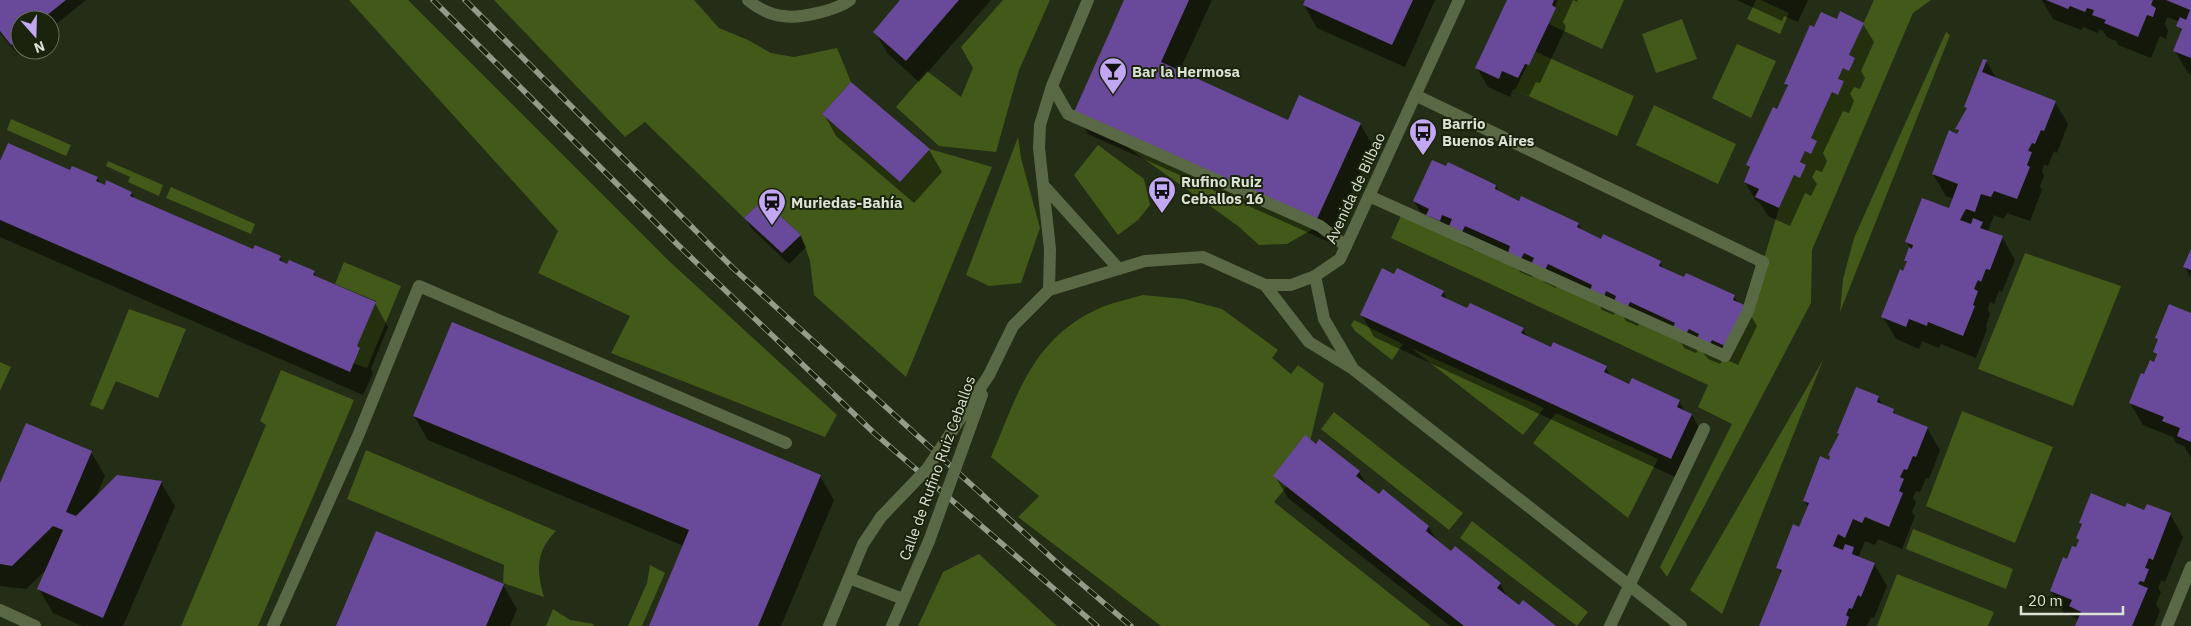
<svg xmlns="http://www.w3.org/2000/svg" width="2191" height="626" viewBox="0 0 2191 626" font-family="'IBM Plex Sans',sans-serif">
<rect width="100%" height="100%" fill="#242d16"/>
<!-- green -->
<path fill="#425919" d="M349,0H408L669,261L837,415L825,437L611,353L630,316L538,273L558,231Z
M494,0H694L719,28L748,40L771,53L794,57L837,48L851,82L822,114L900,182L930,149L992,167L906,377L814,295L810,261L801,235L763,200L744,218L645,122L625,137Z
M1003,0H1050L1019,70L996,152L939,146L896,107L927,71L961,97L973,68L961,47Z
M1558,0H1624L1602,49L1547,23Z
M1756,0H1761L1789,13L1780,34L1747,19Z
M1874,0H1931L1913,13L1812,250L1811,303L1667,577L1660,567L1732,424L1698,407L1708,385L1391,238L1403,211L1725,356L1763,262L1779,208Z
M1682,19L1697,59L1656,73L1642,34Z
M1946,32L1950,35L1840,312L1843,279L1854,238Z
M1737,44L1776,61L1751,118L1712,98Z
M1534,51L1634,96L1617,136L1515,90Z
M1654,105L1736,144L1718,184L1636,145Z
M11,119L71,145L66,156L7,130Z
M1102,129L1318,226L1287,244L1259,245L1238,226Z
M1018,137L1021,158L1040,228L1021,283L989,286L966,275Z
M1098,145L1144,179L1150,205L1138,220L1118,235L1074,175Z
M108,161L163,185L159,196L128,182L130,177L106,166Z
M171,187L255,224L251,234L166,198Z
M2025,253L2121,286L2073,406L1978,369Z
M344,262L401,286L367,368L350,362L376,301L335,284Z
M1143,295L1184,299L1222,309L1278,350L1272,358L1291,374L1298,365L1324,384L1304,466L1274,502L1431,626H1161L1018,517L1039,496L991,457C1018,393 1033,337 1102,307C1115,302 1129,299 1143,295Z
M129,309L186,329L158,398L116,381L103,410L90,405Z
M1354,320L1403,344L1392,360L1355,331L1351,325Z
M1411,348L1544,408L1523,435Z
M1823,360L1722,614L1690,590Z
M0,362L11,367L0,391Z
M281,370L354,400L258,626H181L266,425L260,421Z
M1962,411L2053,447L2015,543L1926,506Z
M1334,412L1463,513L1449,530L1321,429Z
M1556,413L1658,459L1628,518L1533,443Z
M366,450L556,531C536,551 536,570 544,597L503,583L504,565L347,499Z
M1472,521L1588,612L1577,626L1460,538Z
M1913,529L2013,569L2006,589L1906,549Z
M979,554L1057,626H918L943,572Z
M650,565L665,573L642,626H628L647,583Z
M1897,574L1994,612L1988,626H1877Z
M553,609L570,620L594,624L593,626H546Z"/>
<!-- shadow -->
<path fill="#0007" d="M0,0H86L50,29V20H20V50H25L18,55L0,33Z
M902,0H991L919,82L888,54L875,32Z
M1126,0H1212L1179,72L1289,121L1360,124L1373,146L1329,242L1088,134L1075,111Z
M1306,0H1435L1405,67L1317,28L1304,5Z
M1508,0H1578L1577,2L1573,0L1563,22L1566,27L1540,83L1536,82L1529,96L1513,89L1510,97L1488,87L1477,68Z
M1737,0H1808L1798,22L1784,16L1782,21Z
M2042,0H2191V75L2188,73L2175,51L2182,33L2178,26L2180,22L2167,17L2165,24L2168,31L2166,39L2160,36L2151,58L2118,45L2116,41L2107,37L2103,31L2099,29L2098,33L2083,27L2081,30L2053,19Z
M1837,21L1863,24L1874,42L1861,71L1865,78L1860,89L1854,87L1850,94L1854,101L1849,113L1843,111L1823,153L1827,161L1822,172L1816,170L1812,177L1817,184L1811,196L1805,193L1790,226L1768,216L1760,203L1756,201L1745,182L1750,170L1748,165L1788,88L1785,84L1815,29Z
M1986,61L1996,78L2055,102L2068,124L2057,153L2054,151L2048,166L2044,164L2042,171L2044,176L2040,186L2042,190L2030,221L2007,213L2004,219L1994,215L1988,231L2002,237L2015,260L2002,292L1999,291L1994,304L1990,302L1988,309L1990,314L1986,326L1987,329L1976,358L1941,344L1939,348L1922,341L1919,349L1896,339L1883,317L1907,264L1905,260L1910,248L1906,241L1949,210L1954,199L1946,196L1933,174L1959,132L1957,129L1968,110L1966,107Z
M824,114L929,150L942,172L914,203L836,136Z
M0,163L71,172L97,178L101,184L131,193L135,199L254,251L280,257L284,264L314,272L317,278L375,303L388,327L371,369L373,373L363,395L0,237Z
M1496,186L1500,193L1578,224L1583,231L1602,240L1660,262L1664,269L1685,279L1734,296L1738,303L1746,307L1757,326L1738,365L1723,358L1720,364L1708,359L1699,347L1696,353L1684,348L1679,338L1641,320L1638,326L1626,321L1620,310L1617,309L1614,315L1602,310L1596,300L1558,282L1556,288L1544,282L1538,273L1535,271L1532,277L1520,272L1514,261L1476,244L1473,250L1461,244L1455,234L1425,220L1414,201Z
M745,218L800,236L806,247L789,264L752,229Z
M2191,252V278L2185,267Z
M1443,292L1448,301L1523,329L1528,338L1551,348L1606,367L1611,377L1679,401L1685,412L1692,415L1704,437L1684,481L1374,337L1362,315Z
M2191,315V458L2184,446L2176,443L2173,437L2143,425L2130,403L2157,356L2155,352L2159,341L2156,337Z
M1878,397L1883,406L1893,410L1897,416L1927,428L1940,450L1929,479L1926,478L1920,492L1916,491L1913,498L1916,502L1912,512L1915,516L1902,549L1878,539L1875,545L1865,541L1858,558L1874,564L1887,586L1874,618L1871,617L1867,626H1761L1781,574L1778,567L1800,529L1808,507L1804,501L1830,461Z
M414,416L820,476L834,500L781,626H651L684,546L428,440Z
M1319,441L1359,472L1368,487L1429,527L1437,542L1451,553L1500,584L1509,599L1554,626H1450L1288,498L1275,476Z
M91,452L105,476L96,497L117,476L161,483L175,506L123,626H82L53,613L39,589L48,568L26,589L0,586V486Z
M2126,509L2170,514L2183,537L2165,582L2162,580L2158,588L2161,592L2156,604L2160,611L2154,626H2077L2078,619L2064,613L2051,591L2068,560L2077,549L2080,542L2077,538L2082,526L2080,523Z
M503,585L517,609L510,626H337Z"/>
<!-- building -->
<path fill="#694999" d="M0,0H66L41,20H20V37L11,45L0,31Z
M900,0H959L906,61L873,32Z
M1124,0H1189L1161,62L1288,120L1299,95L1361,123L1316,221L1074,112Z
M1305,0H1413L1392,45L1303,5Z
M1507,0H1554L1552,5L1556,8L1529,65L1525,64L1518,78L1502,71L1499,79L1475,68Z
M2046,0H2153L2151,5L2156,8L2153,17L2147,15L2138,37L2104,23L2106,20L2092,15L2094,10L2087,8L2085,12L2070,6L2068,9Z
M2166,0H2191V58L2173,51L2182,29L2176,26L2180,17L2186,20L2190,10Z
M1840,11L1864,23L1849,55L1855,58L1849,71L1843,68L1838,79L1844,81L1838,95L1832,92L1811,138L1817,141L1811,154L1805,151L1800,162L1806,165L1800,178L1794,175L1779,208L1755,197L1759,189L1744,182L1750,167L1746,165L1773,107L1777,109L1788,85L1784,84L1810,25L1814,27L1821,12L1837,19Z
M1983,59L1987,60L1982,72L2056,101L2044,131L2041,130L2035,144L2032,143L2028,151L2032,152L2027,165L2030,167L2017,199L1994,191L1991,197L1981,194L1975,212L1966,209L1963,214L1960,220L1971,224L1973,218L1983,222L1980,228L2003,236L1990,270L1986,269L1981,282L1978,280L1974,289L1978,291L1973,305L1975,306L1963,336L1928,322L1927,326L1909,319L1906,327L1881,317L1900,269L1903,271L1907,261H1904L1909,247L1912,249L1913,245L1905,242L1922,198L1949,208L1958,184L1932,174L1949,130L1957,134L1959,130L1955,129L1967,108L1964,107Z
M851,82L930,149L900,182L822,114Z
M8,143L70,170L72,166L98,177L96,181L105,185L106,180L132,192L130,196L253,249L255,245L281,256L279,260L287,264L289,260L315,271L313,275L376,302L357,346L360,348L350,372L0,220V161Z
M1432,160L1446,166L1448,162L1496,185L1495,189L1519,201L1521,196L1579,223L1577,227L1601,239L1603,234L1661,261L1659,266L1684,277L1686,273L1735,295L1733,300L1747,306L1727,347L1712,340L1709,346L1696,340L1699,334L1689,329L1685,335L1672,329L1675,323L1630,302L1627,308L1614,302L1616,296L1606,291L1604,297L1590,291L1592,285L1548,264L1545,270L1531,264L1534,258L1524,253L1521,259L1508,253L1510,246L1465,226L1462,232L1449,226L1452,219L1442,215L1440,221L1426,215L1429,209L1413,201Z
M763,200L801,235L782,253L744,218Z
M2191,249V270L2183,267Z
M1382,268L1394,274L1397,268L1444,291L1441,296L1467,308L1470,303L1524,328L1521,333L1551,347L1553,342L1607,366L1604,372L1629,384L1632,378L1680,400L1677,407L1692,414L1671,459L1360,315Z
M2169,304L2191,313V442L2177,436L2180,428L2162,421L2164,417L2129,403L2141,373L2144,374L2150,360L2154,362L2157,354L2153,352L2158,339L2155,338Z
M452,322L821,475L758,626H649L689,530L413,416Z
M1856,387L1879,396L1877,402L1894,409L1893,413L1928,427L1916,457L1913,456L1907,470L1904,469L1900,477L1904,479L1899,491L1903,493L1889,527L1865,517L1862,523L1853,519L1845,538L1838,534L1833,546L1843,550L1845,544L1854,547L1852,554L1875,563L1861,597L1858,595L1852,609L1849,608L1846,615L1849,617L1846,626H1759L1782,570L1776,568L1793,524L1799,527L1809,503L1803,501L1820,456L1829,460L1830,456L1828,455L1839,434L1837,433Z
M26,423L92,451L66,512L76,516L117,475L162,481L103,618L37,589L63,530L53,526L12,566L0,564V483Z
M1305,435L1316,444L1319,439L1360,471L1356,476L1379,494L1383,489L1429,526L1426,531L1451,551L1455,546L1501,583L1497,588L1519,605L1523,600L1556,626H1464L1273,476Z
M2091,493L2125,507L2127,503L2144,510L2147,504L2171,513L2153,560L2149,558L2145,568L2149,569L2144,582L2140,581L2138,584L2148,588L2132,626H2075L2081,612L2069,606L2072,600L2050,591L2063,557L2067,559L2072,546L2076,547L2079,540L2076,538L2082,524L2079,523Z
M376,531L504,584L486,626H336Z"/>
<g fill="none" stroke-linecap="round" stroke-linejoin="round">
<!-- service -->
<path stroke="#5a6945" stroke-width="12" d="M1610,626L1704,429
M2167,626L2191,567"/>
<!-- pedestrian -->
<path stroke="#5a6945" stroke-width="12" d="M1052,86L1068,114L1320,226L1346,246
M1369,196L1725,356L1748,311L1763,262
M0,610L35,626
M273,626L358,436L419,286L786,443"/>
<!-- minor -->
<path stroke="#5a6945" stroke-width="12" d="M748,0C757,8 771,15 783,16C799,19 838,10 850,0
M1415,95L1763,262
M1044,186L1119,269
M1315,276L1324,319L1352,367
M1265,285L1309,342L1353,369L1681,626
M1049,290L1050,249L1039,148L1040,125L1052,86L1088,0
M989,375L1013,326L1049,290L1145,261L1203,257L1265,285H1291L1315,276L1340,259L1459,0
M849,578L903,599
M829,626L863,544L881,517
M892,626L929,541"/>
<!-- rail casing -->
<g stroke="#939b89" stroke-width="5.5">
<path id="rail" d="M433,0L677,244L873,432L1097,626
M465,0L733,268L1064,569L1131,626"/>
</g>
<!-- rail -->
<use href="#rail" stroke="#1a230c" stroke-width="4" stroke-dasharray="11" stroke-linecap="butt"/>
<!-- minor-bridge -->
<path stroke="#5a6945" stroke-width="12" d="M881,517L927,469L989,375
M929,541L982,395"/>
</g>
<!-- icons -->
<defs>
<g id="bar-pin" transform="scale(1.4375)"><path d="M0 17L-7.5 6A9.5 9.5 0 1 1 7.5 6Z" fill="#c2a7f2" stroke="#1a230c"/><path d="M-6-5H6L.8 .8V4.5H3.5V6h-7V4.5H-.8V.8Z" fill="#111"/></g>
<g id="bus-pin" transform="scale(1.4375)"><path d="M0 17L-7.5 6A9.5 9.5 0 1 1 7.5 6Z" fill="#c2a7f2" stroke="#1a230c"/><path d="M-5-6H5V4H4V6H2V4H-2V6H-4V4H-5ZM-3.5-4V0h7V-4ZM-3.5 1.2v1.5H-2V1.2ZM2 1.2v1.5H3.5V1.2Z" fill="#111"/></g>
<g id="station-pin" transform="scale(1.4375)"><path d="M0 17L-7.5 6A9.5 9.5 0 1 1 7.5 6Z" fill="#c2a7f2" stroke="#1a230c"/><path d="M-3-6H3Q5-6 5-4V2Q5 4 3 4L4.5 6H3L1.5 4h-3L-3 6H-4.5L-3 4Q-5 4-5 2V-4Q-5-6-3-6ZM-3.5-4v3h7v-3ZM-3.5 1v1.5H-2V1ZM2 1v1.5H3.5V1Z" fill="#111"/></g>
</defs>
<g fill-rule="evenodd">
<use href="#bar-pin" x="1113" y="71"/>
<use href="#bus-pin" x="1423" y="132"/>
<use href="#bus-pin" x="1162" y="190"/>
<use href="#station-pin" x="772" y="202"/>
</g>
<g text-anchor="middle" dominant-baseline="central" stroke-width="4" stroke-linejoin="round" paint-order="stroke">
<!-- poi labels -->
<g font-size="15" font-weight="bold" fill="#dbe1d3" stroke="#1a230c" text-anchor="start">
<text x="1132" y="71">Bar la Hermosa</text>
<text x="1442" y="123">Barrio<tspan x="1442" dy="17">Buenos Aires</tspan></text>
<text x="1181" y="181">Rufino Ruiz<tspan x="1181" dy="17">Ceballos 16</tspan></text>
<text x="791" y="202">Muriedas-Bahía</text>
</g>
<!-- street labels -->
<g font-size="15" fill="#dbe1d3" stroke="#1a230c">
<text transform="translate(1355 188) rotate(-65)">Avenida de Bilbao</text>
<text transform="translate(937 468) rotate(-70)">Calle de Rufino Ruiz Ceballos</text>
</g>
</g>
<!-- north arrow -->
<g transform="translate(35 35) rotate(160)"><circle r="24" fill="#1a230c" stroke="#676f5c"/>
<path d="M0-4L9 19L0 12L-9 19Z" fill="#c2a7f2"/>
<text y="-8" font-size="14" font-weight="bold" text-anchor="middle" fill="#dbe1d3">N</text>
</g>
<!-- scale -->
<path d="M2021 606v8h102v-8" fill="none" stroke="#dbe1d3" stroke-width="2.5"/>
<text x="2028" y="606" font-size="15" fill="#dbe1d3" stroke="#1a230c" stroke-width="4" paint-order="stroke">20 m</text>
</svg>
